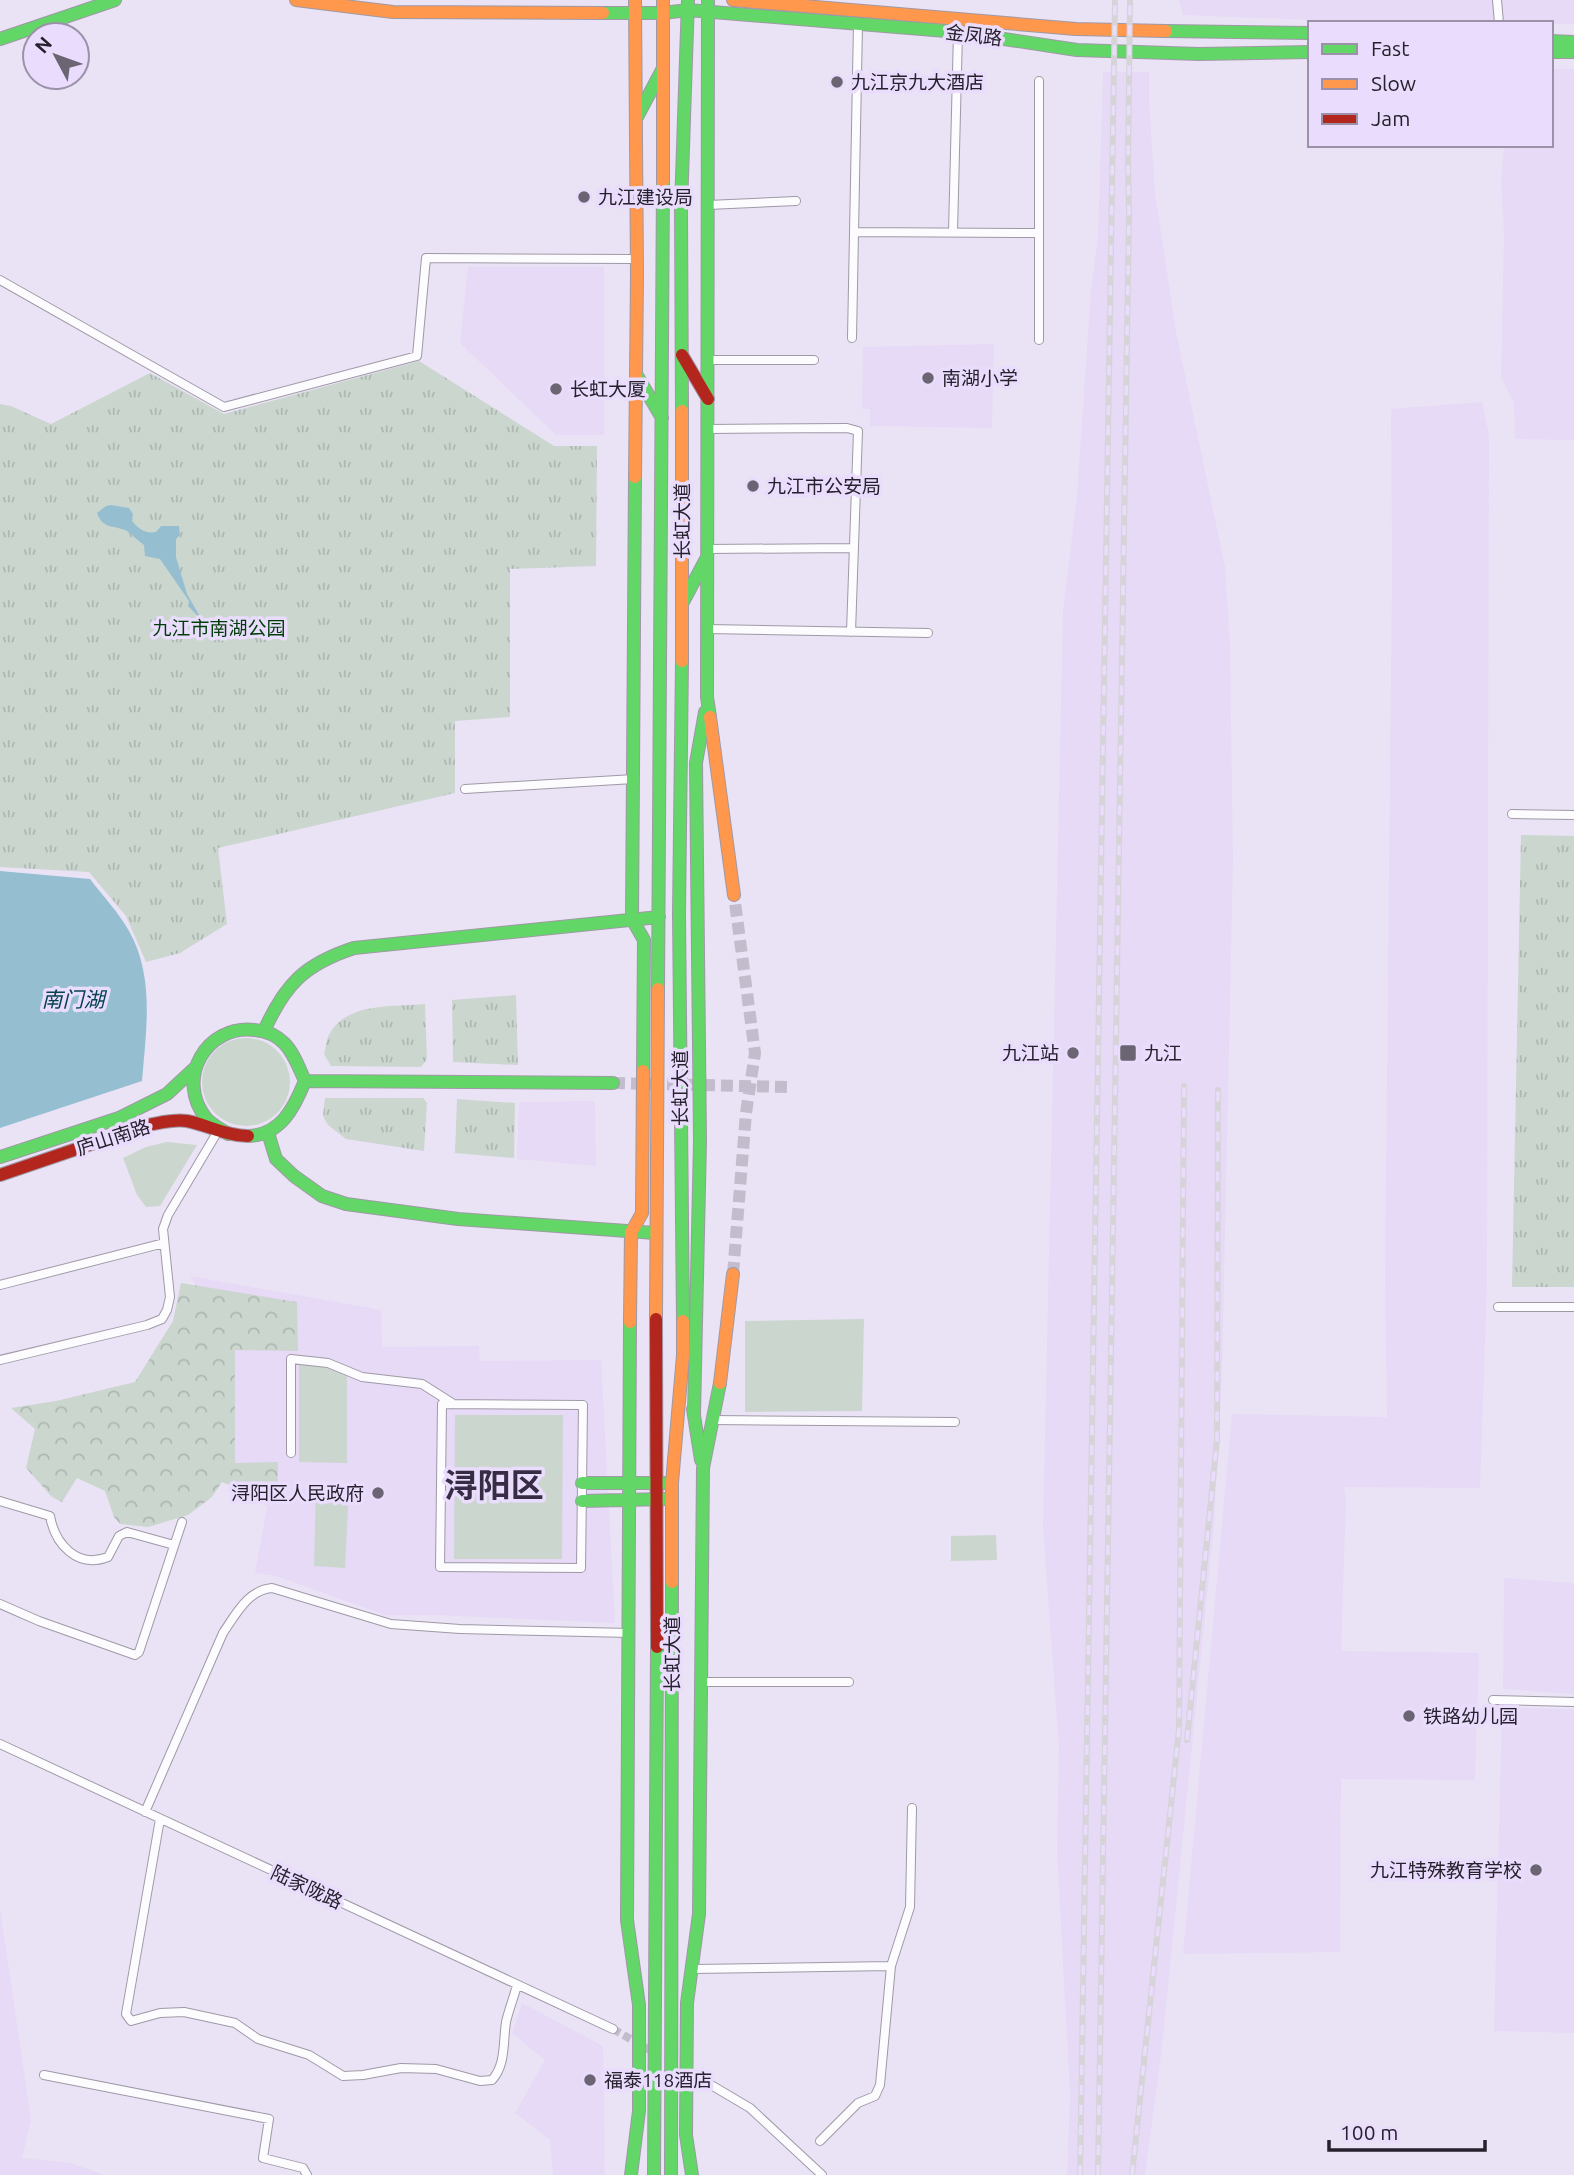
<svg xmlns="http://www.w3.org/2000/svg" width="1574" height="2175" viewBox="0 0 1574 2175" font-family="Ubuntu,'Noto Sans SC',sans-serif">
<defs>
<pattern id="forest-crowns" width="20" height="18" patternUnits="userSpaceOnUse" patternTransform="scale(1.75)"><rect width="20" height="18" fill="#cbd6cf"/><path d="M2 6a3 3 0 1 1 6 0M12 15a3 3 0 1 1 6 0" fill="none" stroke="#aeb7b2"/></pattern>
<pattern id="park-tufts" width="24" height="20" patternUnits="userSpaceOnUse" patternTransform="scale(1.75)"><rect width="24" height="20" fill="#cbd6cf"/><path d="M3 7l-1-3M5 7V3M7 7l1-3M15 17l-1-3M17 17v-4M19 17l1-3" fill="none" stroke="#aeb7b2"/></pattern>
</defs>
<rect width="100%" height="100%" fill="#eae3f5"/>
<!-- built -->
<path fill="#e6daf7" d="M1179,0H1574V24L1365,22L1183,15Z
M1551,69H1574V440L1515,439L1514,403L1501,377L1504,234L1501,179L1504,145H1551Z
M1103,72H1149V101L1155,193L1176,332L1225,567L1230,646L1233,860L1222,1372L1214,1525L1162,2047L1145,2175H1067L1070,2095L1057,1850L1059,1748L1043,1529L1063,612L1077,495L1091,290L1098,237Z
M468,267H604V435H556L460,343Z
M994,344L992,428L870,426V409H862L863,347Z
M1482,402L1489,435L1487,1280L1480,1488L1344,1487L1346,1500L1341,1651L1479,1653L1475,1780L1341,1779L1340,1952L1183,1954L1232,1414L1387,1417L1385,1278L1392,572L1391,409Z
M595,1101L596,1166L517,1159L519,1102Z
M190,1276L381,1310L382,1347L479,1346L480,1361L601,1360L615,1623L436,1615H385L276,1576L255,1573L267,1508L235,1463V1350Z
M1504,1578L1574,1583V1694L1503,1689Z
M1502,1708L1574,1709V2033L1494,2031Z
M0,1908L31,2120L22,2158L70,2163L105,2175H0Z
M522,2003L603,2046L605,2175H553L550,2140L515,2113L545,2060L512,2033Z"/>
<!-- grass -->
<path fill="#cbd6cf" d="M202 1082a44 44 0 1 1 88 0a44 44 0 1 1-88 0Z
M167,1142L197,1145L160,1206L146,1207L137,1195L123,1158L146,1147Z
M864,1319L862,1411L745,1412V1321Z
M299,1364L329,1368L347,1375V1463L299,1462Z
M455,1415H563L562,1559H454Z
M316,1489L349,1490L345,1568L314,1566Z
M996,1535L997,1560L951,1561V1536Z"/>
<!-- forest -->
<path fill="url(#forest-crowns)" d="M181,1283L297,1302L298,1351L235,1350V1463L278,1462V1487L236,1488L222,1482L212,1497L188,1515L148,1527L120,1524L114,1517L105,1491L77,1478L62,1502L52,1497L26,1468L35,1429L11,1408L56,1401L135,1382L173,1321Z"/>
<!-- park -->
<path fill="url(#park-tufts)" d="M419,361L554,446H597L596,566L510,569V717L455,721V793L218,848L227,924L180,953L146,962L126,916L89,872L0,867V404L11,406L51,424L150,373L224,414Z
M1521,835L1574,836V1287H1512Z
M516,995L518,1065L453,1062L452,1000Z
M425,1004L427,1059L421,1067L331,1066L324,1054C326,1048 326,1039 330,1033C348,1002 394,1007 425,1004Z
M325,1098H423L427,1103L424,1151L346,1139L328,1125L323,1116Z
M457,1099L515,1103L514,1158L455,1153Z"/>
<!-- water -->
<path fill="#95bfd1" d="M111,505L129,508L133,514L132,521C139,529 145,534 156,532L161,526H179L180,535L176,539V557L187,594L202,620L188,606L189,601L160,559L145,556L144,545C138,541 131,533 125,530C112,525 103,529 97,513L106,506Z
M0,871L90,879C103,896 119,913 129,931C155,977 146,1031 142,1081L0,1128Z"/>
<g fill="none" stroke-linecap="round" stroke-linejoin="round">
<!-- street-tunnel -->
<path stroke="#c3bccd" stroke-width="8" stroke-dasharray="8 4" stroke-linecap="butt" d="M613,2029L655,2053
M684,2070L706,2082"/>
<!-- secondary-tunnel -->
<path stroke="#c3bccd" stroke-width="12" stroke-dasharray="12 6" stroke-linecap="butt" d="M613,1083L787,1087
M733,1274L746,1113L755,1053L734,895"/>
<!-- street casing -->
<g stroke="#9f99a6" stroke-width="10">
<path id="street" d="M1497,0L1499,23
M708,205L796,201
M854,232L1039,233
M953,232L958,32
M0,280L224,407L417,356L426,258L636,259
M852,338L858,24
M1039,340V81
M708,360H814
M708,429L847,428L858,431L851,632
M707,549L854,548
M707,629L928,633
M465,789L634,779
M1512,814L1574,815
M0,1285L164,1243
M1498,1307H1574
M0,1360L147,1325L162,1319L167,1310L170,1297L163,1229L168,1215L218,1131
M442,1404L583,1405L581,1568L440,1567Z
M712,1420L955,1422
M291,1453V1359L328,1363L362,1377L422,1384L452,1403
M0,1501L50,1516C55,1544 77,1569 108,1557L119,1536L127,1532L174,1545
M0,1604L39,1621L135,1655L139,1652L182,1522
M701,1682H849
M1493,1700L1574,1702
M0,1744L613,2029
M145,1812L223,1633C236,1614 248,1590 272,1588L391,1624L460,1629L630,1633
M160,1819L126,2014L131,2021L160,2013L184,2012L235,2023L258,2039L309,2055L343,2076L363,2075L401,2068L436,2069L480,2081L492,2080C506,2065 503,2041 506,2022C509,2009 514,1997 517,1985
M692,1969L891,1966
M44,2075L269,2119L263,2158L303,2168L307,2175
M706,2082L750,2108L822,2175
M820,2141L858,2103L875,2096L880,2085L891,1966L910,1907L912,1808"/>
</g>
<!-- fast casing -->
<g stroke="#9f99a6" stroke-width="14">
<path id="fast" d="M708,0L707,697L710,717
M603,13H663L688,10L958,32L1077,50L1199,54L1310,52
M1166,31L1310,33
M0,39L115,0
M1551,41L1574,42
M1551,52H1574
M636,119L662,70
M636,374L662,418
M682,411L681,207L688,0
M635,477L632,919L644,940L643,1071
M683,602L706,559
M682,661L679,914L683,1321
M658,989L663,181
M264,1031C285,984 305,964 354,948L659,917
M305,1081L613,1083
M268,1133L276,1159L294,1176L322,1196L346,1204L458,1219L655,1233
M228,1134C221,1129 212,1125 206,1118C175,1079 206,1024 255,1030C265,1031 276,1035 284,1043C294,1053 299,1068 305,1081C294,1108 281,1135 248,1136
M0,1157L119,1118L167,1094L195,1068
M630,1322L627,1920L639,2005V2111L631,2175
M693,1409L701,1460
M694,1414L700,1141L696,763L705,712
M582,1483H664
M582,1501L665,1499
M654,2175L657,1647
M671,2175L672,1582
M692,2175L686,2135L687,2003L699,1914L703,1468L720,1383"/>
</g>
<!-- slow casing -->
<g stroke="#9f99a6" stroke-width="14">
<path id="slow" d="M296,0L393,12L603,13
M635,0L637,275L635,477
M733,0L1076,29L1166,31
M663,181V0
M682,411V661
M710,717L734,895
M656,1319L658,989
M630,1322L631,1233L642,1213L643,1071
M720,1383L733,1274
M672,1582V1483L683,1355V1321"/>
</g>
<!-- jam casing -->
<g stroke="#9f99a6" stroke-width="14">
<path id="jam" d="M682,355L708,399
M0,1175L147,1125C160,1123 173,1119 187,1121C208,1125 226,1136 248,1136
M656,1319L657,1647"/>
</g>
<!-- street -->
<use href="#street" stroke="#fcfbfe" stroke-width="8"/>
<!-- fast -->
<use href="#fast" stroke="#63d668" stroke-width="12"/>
<!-- slow -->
<use href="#slow" stroke="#ff974d" stroke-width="12"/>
<!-- jam -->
<use href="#jam" stroke="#b3261e" stroke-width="12"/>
<!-- rail casing -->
<g stroke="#d6d4d9" stroke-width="6">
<path id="rail" d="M1187,1740L1217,1440L1218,1090
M1080,2175L1115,0
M1098,2175L1129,214L1128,164L1130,0
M1132,2175L1179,1729L1184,1086"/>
</g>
<!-- rail -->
<use href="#rail" stroke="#e9dcfc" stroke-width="3.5" stroke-dasharray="10" stroke-linecap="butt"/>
</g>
<!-- markers -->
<g fill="#6b6573" stroke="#e9dcfc" stroke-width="2.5">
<circle cx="837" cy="82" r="7"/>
<circle cx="584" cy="197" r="7"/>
<circle cx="928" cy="378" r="7"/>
<circle cx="556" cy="389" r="7"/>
<circle cx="753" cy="486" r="7"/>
<circle cx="1073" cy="1053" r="7"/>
<rect x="1119" y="1044" width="18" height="18" rx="3.5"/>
<circle cx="378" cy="1493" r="7"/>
<circle cx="1409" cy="1716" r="7"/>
<circle cx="1536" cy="1870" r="7"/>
<circle cx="590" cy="2080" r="7"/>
</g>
<g text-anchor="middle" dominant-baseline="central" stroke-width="7" stroke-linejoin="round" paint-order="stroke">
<!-- street labels -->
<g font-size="19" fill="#26212d" stroke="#e9dcfc">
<text transform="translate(974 35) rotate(7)">金凤路</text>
<text transform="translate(682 521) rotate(-90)">长虹大道</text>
<text transform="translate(680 1088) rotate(-90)">长虹大道</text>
<text transform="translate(113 1137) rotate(-18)">庐山南路</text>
<text transform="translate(672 1654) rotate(-90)">长虹大道</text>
<text transform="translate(307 1887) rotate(25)">陆家陇路</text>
</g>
<!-- poi labels -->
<g font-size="19" fill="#26212d" stroke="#e9dcfc" text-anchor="start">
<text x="851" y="82">九江京九大酒店</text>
<text x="598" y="197">九江建设局</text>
<text x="942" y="378">南湖小学</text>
<text x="570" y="389">长虹大厦</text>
<text x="767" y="486">九江市公安局</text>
<text x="1059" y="1053" text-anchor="end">九江站</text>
<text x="1144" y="1053">九江</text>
<text x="364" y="1493" text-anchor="end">浔阳区人民政府</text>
<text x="1423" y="1716">铁路幼儿园</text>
<text x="1522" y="1870" text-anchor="end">九江特殊教育学校</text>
<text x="604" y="2080">福泰118酒店</text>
</g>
<!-- park labels -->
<g font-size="19" fill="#003d07" stroke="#e9dcfc">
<text x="219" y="628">九江市南湖公园</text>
</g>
<!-- water labels -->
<g font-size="21" font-style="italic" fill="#05414f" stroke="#e9dcfc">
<text x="73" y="999">南门湖</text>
</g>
<!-- town labels -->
<g font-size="33" font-weight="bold" fill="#362c44" stroke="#e9dcfc">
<text x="494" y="1484">浔阳区</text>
</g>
</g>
<!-- legend -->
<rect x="1308" y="21" width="245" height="126" fill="#e9dcfc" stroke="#9b91a9" stroke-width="2"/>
<rect x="1322" y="44" width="35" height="10" fill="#63d668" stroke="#9b91a9" stroke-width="2"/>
<text x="1371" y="56" font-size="21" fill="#26212d">Fast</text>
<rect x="1322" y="79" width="35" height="10" fill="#ff974d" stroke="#9b91a9" stroke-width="2"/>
<text x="1371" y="91" font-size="21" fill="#26212d">Slow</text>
<rect x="1322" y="114" width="35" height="10" fill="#b3261e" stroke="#9b91a9" stroke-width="2"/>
<text x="1371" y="126" font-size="21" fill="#26212d">Jam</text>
<!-- north arrow -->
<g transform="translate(56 56) rotate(311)"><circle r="33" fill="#e9dcfc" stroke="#9b91a9" stroke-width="2"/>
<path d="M0-5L12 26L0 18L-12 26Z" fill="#6b6573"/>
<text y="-10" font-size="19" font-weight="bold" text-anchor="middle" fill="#26212d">N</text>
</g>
<!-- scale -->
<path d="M1329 2140v10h156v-10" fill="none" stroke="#26212d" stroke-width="3.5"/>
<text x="1340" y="2140" font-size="21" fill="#26212d" stroke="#e9dcfc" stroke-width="5" paint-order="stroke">100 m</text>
</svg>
